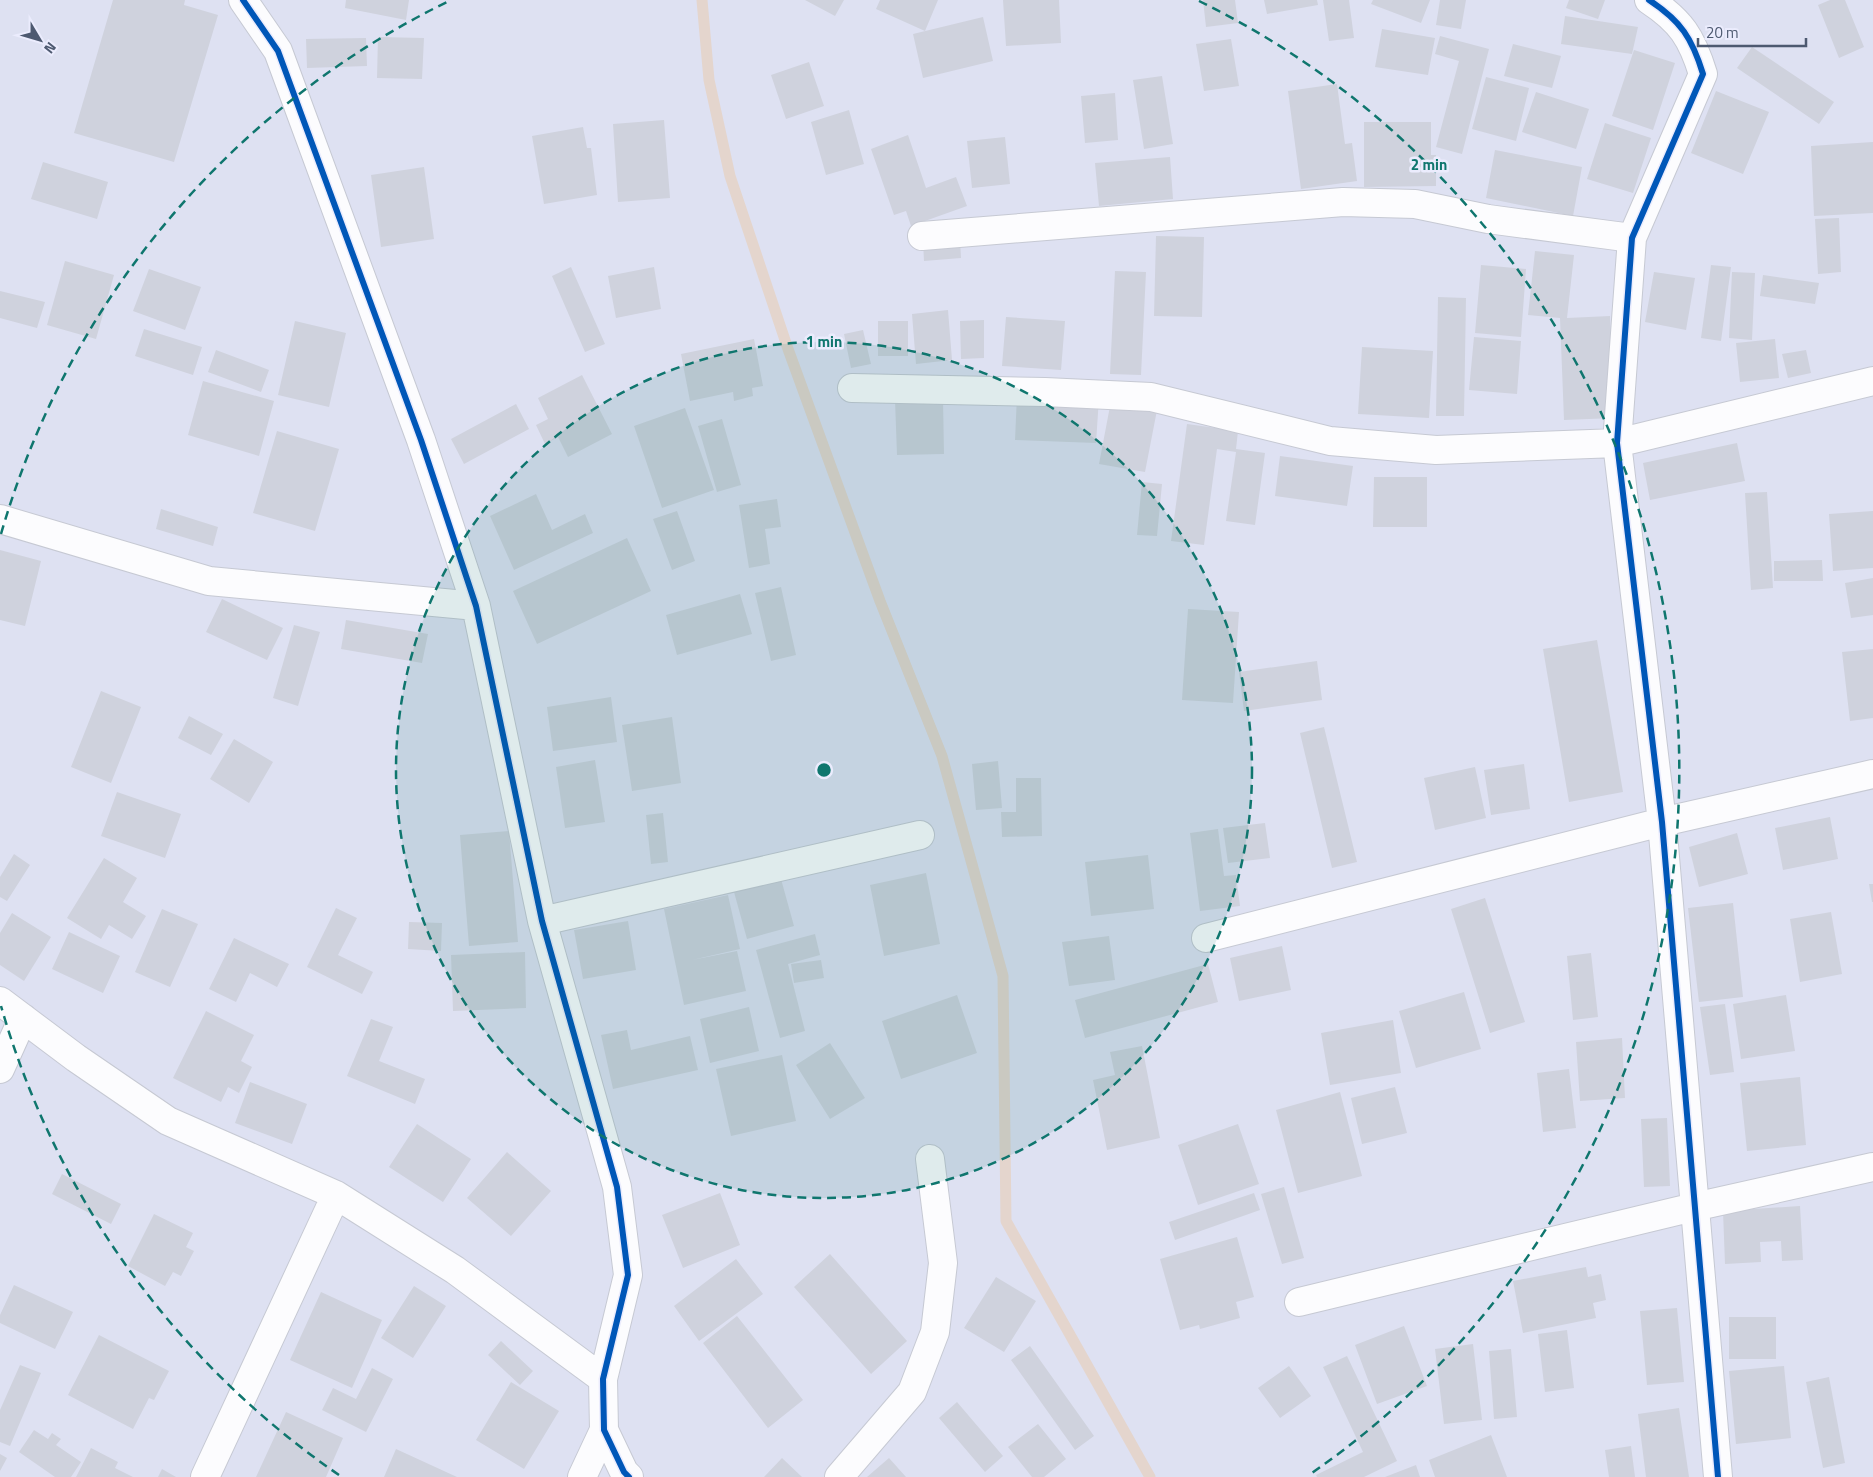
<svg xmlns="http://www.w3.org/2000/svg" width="1873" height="1477" viewBox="0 0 1873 1477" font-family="'Titillium Web',sans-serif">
<rect width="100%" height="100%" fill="#eaebf5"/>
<!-- residential -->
<path fill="#dee1f2" d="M0,0H1873V1477H0Z"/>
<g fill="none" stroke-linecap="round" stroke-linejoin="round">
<!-- stream -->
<path stroke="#e4d5cd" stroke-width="11" d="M702,0L709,80L730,176L788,349L880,601L942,756L1003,976L1006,1221L1150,1477"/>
</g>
<!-- building -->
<path fill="#cfd2dd" d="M113,0H185L184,5L218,15L174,162L74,133Z
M346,0H409L406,20L345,8Z
M805,0H844L835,16Z
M880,0H938L925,31L876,9Z
M1003,0H1059L1061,43L1006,46Z
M1203,0H1235L1238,23L1206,27Z
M1264,0H1317L1318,5L1267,14Z
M1323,0H1349L1354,38L1329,41Z
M1373,0H1430L1421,23L1371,4Z
M1440,0H1466L1461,29L1436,25Z
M1569,0H1605L1598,19L1566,8Z
M1830,0H1845L1864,47L1839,58L1818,5Z
M1565,16L1638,27L1632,54L1561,44Z
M983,17L993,61L923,78L913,34Z
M1382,29L1435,38L1428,75L1375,67Z
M1440,36L1489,49L1462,154L1436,147L1459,61L1435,54Z
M378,37L424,38L422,79L377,78Z
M366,38L367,66L307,68L306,39Z
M1231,39L1239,86L1204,91L1196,44Z
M1513,44L1561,56L1552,88L1504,76Z
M1752,47L1834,102L1819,124L1737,68Z
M1634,50L1675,63L1653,130L1612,116Z
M809,62L824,106L786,119L771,75Z
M1162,76L1173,144L1144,149L1133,80Z
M1486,77L1529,88L1516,141L1472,129Z
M1337,84L1345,144L1352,143L1357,181L1301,189L1288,91Z
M1716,91L1769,112L1743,174L1691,153Z
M1536,92L1589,109L1576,149L1522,132Z
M1115,93L1118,140L1085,143L1081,96Z
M849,110L864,164L826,175L811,122Z
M664,120L670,198L618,202L613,124Z
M1364,122H1431V155H1436V186L1364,187Z
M1605,123L1651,138L1633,193L1587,179Z
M583,127L587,148H591L597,195L544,204L532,136Z
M908,135L926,188L956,177L967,206L911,226L906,211L894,215L871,149Z
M1005,137L1010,184L972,188L967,141Z
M1873,142V213L1814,216L1811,146Z
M1495,150L1582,167L1573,216L1486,198Z
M1170,157L1173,199L1099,206L1095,163Z
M43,162L108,182L97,219L31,199Z
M424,167L434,239L381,247L371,175Z
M1839,218L1841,272L1818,274L1815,219Z
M1156,236L1204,237L1202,317L1154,316Z
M960,239L961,258L924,261L923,242Z
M1535,251L1574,255L1567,318L1610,316L1614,418L1564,420L1560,318L1528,315Z
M65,261L114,275L96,339L47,325Z
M1481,265L1526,269L1521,337L1475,333Z
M1711,265L1731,267L1721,341L1701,338Z
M571,267L605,344L585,352L552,276Z
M654,267L661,309L616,318L608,276Z
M149,269L201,287L185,330L133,311Z
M1115,271L1146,272L1141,375L1110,374Z
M1654,272L1695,278L1686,330L1645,322Z
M1732,272L1755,273L1752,340L1729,338Z
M1763,275L1819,283L1815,304L1760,296Z
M0,291L45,302L37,328L0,318Z
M1438,297L1466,298L1464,416H1436Z
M948,310L952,360L916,364L912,314Z
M1006,317L1065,321L1061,370L1002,366Z
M984,320V358L961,359L960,321Z
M295,321L346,333L329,407L278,395Z
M878,321H908V356H878Z
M144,329L202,347L193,375L135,356Z
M863,330L871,364L851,368L844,334Z
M1474,337L1521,341L1517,394L1469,390Z
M754,339L763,386L752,388L753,396L734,401L733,392L690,401L681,354Z
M1775,339L1779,378L1740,382L1736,343Z
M1362,347L1433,351L1429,418L1358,414Z
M216,350L269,370L261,392L208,372Z
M1806,350L1811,373L1788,378L1782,354Z
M582,375L612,434L568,457L558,437L545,444L536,425L548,419L538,398Z
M203,381L274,401L259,456L188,435Z
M1017,395L1099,398L1096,443L1015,440Z
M943,399L944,454L897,455L895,400Z
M1111,401L1157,410L1145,472L1099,464Z
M516,404L529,429L464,464L451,439Z
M685,408L714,490L662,508L634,426Z
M722,419L741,485L717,492L698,426Z
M1187,424L1238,431L1236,449L1265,453L1255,525L1226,521L1236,452L1217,449L1204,545L1171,541Z
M277,431L339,449L315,531L253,513Z
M1737,443L1745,481L1650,500L1643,463Z
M1280,456L1353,466L1347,506L1275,496Z
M1374,477H1427V527H1373Z
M1142,482L1162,484L1157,536L1137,535Z
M1767,492L1773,588L1751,590L1745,493Z
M536,494L552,530L585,514L593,533L514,570L490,516Z
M777,499L781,527L765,529L770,564L749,568L739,505Z
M161,509L218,527L213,546L156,529Z
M677,511L695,561L672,570L653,519Z
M1873,511V568L1833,571L1829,514Z
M627,538L651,591L537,644L513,591Z
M0,550L41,561L25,626L0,620Z
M1822,560L1823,581H1774V561Z
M1873,578V615L1851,618L1845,583Z
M781,587L796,655L771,661L755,593Z
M740,594L752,634L677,655L666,615Z
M222,599L283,628L267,660L206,632Z
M1188,609L1239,612L1233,703L1182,700Z
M346,620L428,634L422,663L341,649Z
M294,625L320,632L298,706L273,698Z
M1597,640L1623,792L1569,802L1543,649Z
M1873,649V718L1850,721L1842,652Z
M1317,661L1322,700L1244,711L1239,672Z
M101,691L141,707L111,783L71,767Z
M611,697L617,742L553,751L547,707Z
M189,716L223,734L211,755L178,738Z
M672,717L681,783L632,791L622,725Z
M1324,727L1357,862L1332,868L1300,733Z
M234,739L273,762L249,803L210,779Z
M595,760L605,822L565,828L556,767Z
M998,761L1002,808L976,810L972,764Z
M1524,764L1530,809L1491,815L1484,770Z
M1475,767L1486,818L1435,830L1424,778Z
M1016,778H1041L1042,836L1002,837L1001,812H1016Z
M117,792L181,814L165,858L101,836Z
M663,813L668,862L651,864L646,815Z
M1830,817L1838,859L1783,870L1775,828Z
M1265,823L1270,858L1228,863L1223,828Z
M1218,829L1224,876L1236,875L1240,906L1200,911L1190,833Z
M509,831L518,942L469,946L460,835Z
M1737,833L1748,874L1699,887L1689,847Z
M14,854L30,865L7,901L0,897V877Z
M1148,855L1154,909L1091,916L1085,862Z
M104,858L137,878L123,902L146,916L132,939L109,925L101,939L67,918Z
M926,873L940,944L884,956L870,885Z
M781,879L794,926L747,939L734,892Z
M1869,884H1873V902H1872Z
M728,895L740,949L692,960L737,951L746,991L684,1005L664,909Z
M1485,898L1525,1022L1490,1033L1451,909Z
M1733,903L1743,997L1699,1002L1688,908Z
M336,908L357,918L338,955L373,972L362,994L307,967Z
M162,909L198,924L170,987L135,972Z
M1831,912L1842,974L1800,982L1790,919Z
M12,913L51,937L24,981L0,965V933Z
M628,921L636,970L583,979L574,930Z
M409,922L442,923L441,951L408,949Z
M69,932L120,956L103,993L52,969Z
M815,934L820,955L788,964L805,1031L780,1038L756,950Z
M1109,936L1115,980L1069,986L1062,942Z
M234,938L289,964L277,987L250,973L236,1002L209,989Z
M1282,946L1291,990L1239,1001L1230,958Z
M525,952L526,1008L453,1011L451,955Z
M1591,953L1598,1017L1573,1020L1567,956Z
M821,960L824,978L794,983L791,964Z
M1208,964L1218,1002L1085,1038L1075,1000Z
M1464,992L1481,1049L1416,1068L1399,1011Z
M957,995L977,1053L901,1079L882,1021Z
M1786,995L1795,1051L1741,1059L1733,1004Z
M1725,1004L1734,1072L1710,1075L1700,1007Z
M749,1007L759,1051L710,1063L700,1019Z
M206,1011L254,1035L241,1061L252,1067L239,1093L228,1087L221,1102L173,1078Z
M371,1019L393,1027L379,1061L425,1079L415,1104L347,1076Z
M1393,1020L1401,1073L1330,1085L1321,1033Z
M627,1030L631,1050L690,1036L698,1070L613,1089L601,1035Z
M1622,1038L1625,1098L1580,1101L1576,1042Z
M830,1043L865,1098L830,1119L796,1065Z
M1142,1046L1160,1138L1107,1150L1093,1080L1115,1075L1110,1052Z
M782,1055L796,1121L731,1136L716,1069Z
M1569,1069L1576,1128L1543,1132L1537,1073Z
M1800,1077L1806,1145L1747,1151L1740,1083Z
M250,1082L307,1104L292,1144L235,1123Z
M1395,1087L1407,1133L1362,1144L1351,1098Z
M1340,1092L1362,1176L1298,1193L1276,1110Z
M1667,1118L1670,1186L1644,1187L1641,1119Z
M417,1124L471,1159L443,1202L389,1167Z
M1238,1124L1259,1184L1198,1205L1178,1145Z
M507,1152L551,1191L511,1236L467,1198Z
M62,1174L121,1204L111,1224L52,1194Z
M1284,1187L1304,1258L1282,1264L1261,1194Z
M720,1193L740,1245L683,1268L662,1215Z
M1254,1193L1260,1210L1175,1240L1169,1222Z
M1800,1206L1803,1260L1782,1261L1781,1241L1760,1242L1761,1262L1725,1264L1723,1211Z
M154,1214L193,1233L186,1247L194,1251L181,1276L173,1272L165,1286L128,1266Z
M1237,1237L1254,1297L1236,1302L1240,1318L1200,1329L1199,1325L1180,1330L1160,1259Z
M830,1254L907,1341L871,1374L794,1287Z
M736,1259L763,1294L699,1341L674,1306Z
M1586,1267L1588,1277L1601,1274L1606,1300L1593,1303L1596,1318L1523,1333L1513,1281Z
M996,1277L1036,1301L1004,1352L964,1328Z
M14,1285L73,1312L55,1349L0,1323V1315Z
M414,1286L446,1306L413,1358L381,1338Z
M321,1292L382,1320L352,1388L290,1360Z
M1677,1308L1684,1382L1647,1385L1640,1311Z
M737,1316L803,1400L768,1428L703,1343Z
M1729,1317H1776V1359H1729Z
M1404,1326L1427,1386L1377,1404L1355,1345Z
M1567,1330L1574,1388L1545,1392L1538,1334Z
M99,1335L169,1371L154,1400L149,1398L133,1429L68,1395Z
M501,1341L533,1371L520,1385L488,1355Z
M1473,1344L1482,1420L1444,1424L1435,1349Z
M1030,1346L1094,1436L1075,1450L1011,1360Z
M1511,1349L1517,1417L1494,1419L1489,1351Z
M1347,1356L1397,1461L1364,1477H1317L1316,1475L1363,1452L1323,1367Z
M20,1365L41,1373L10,1446L0,1442V1410Z
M1289,1366L1311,1396L1280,1418L1258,1388Z
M1784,1366L1791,1438L1736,1444L1729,1371Z
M372,1368L393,1379L366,1432L322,1410L333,1388L356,1399Z
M1829,1377L1845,1463L1823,1468L1806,1382Z
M511,1382L559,1411L524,1469L476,1440Z
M957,1402L1003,1456L985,1472L939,1418Z
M1679,1408L1689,1477H1646L1638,1414Z
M286,1412L343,1438L326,1477H256Z
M1038,1424L1066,1459L1044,1477H1032L1008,1447Z
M34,1430L48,1439L52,1433L61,1439L56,1445L81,1462L71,1477H55L19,1452Z
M1491,1435L1507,1477H1435L1429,1460Z
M1631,1446L1635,1477H1609L1605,1450Z
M91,1448L118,1462L115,1468L133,1477H76Z
M396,1449L457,1477H384Z
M0,1454L7,1458L0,1471Z
M782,1458L802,1477H764Z
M889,1458L906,1477H867Z
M1416,1465L1420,1477H1385Z
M162,1469L176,1477H158Z"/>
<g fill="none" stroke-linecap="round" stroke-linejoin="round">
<!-- minor casing -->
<g stroke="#c6c9d3" stroke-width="30">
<path id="minor" d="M243,0L278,51L421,440L476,606L542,921L617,1187L628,1275L603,1379L604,1430L624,1472L629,1477
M1649,0C1681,21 1692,38 1703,74L1632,238L1617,443L1662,822L1718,1477
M922,236L1343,202L1415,204L1488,219L1632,238
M852,388L1045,392L1151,397L1330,441L1436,450L1617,443L1873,381
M0,519L209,581L476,606
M542,921L920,835
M1206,938L1662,822L1873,774
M0,1001L76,1058L168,1121L336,1195L455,1270L603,1379
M0,1069L23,1018
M1299,1302L1694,1207L1873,1167
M205,1477L336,1195
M582,1477L604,1430
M839,1477L912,1392L935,1332L943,1263L930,1159"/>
</g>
<!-- minor -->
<use href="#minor" stroke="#fcfcfe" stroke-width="28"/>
<!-- cycleway casing -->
<g stroke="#ebecfd" stroke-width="9">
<path id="cycleway" d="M243,0L278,51L421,440L476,606L542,921L617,1187L628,1275L603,1379L604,1430L624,1472L629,1477
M1649,0C1681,21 1692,38 1703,74L1632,238L1617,443L1662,822L1718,1477"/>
</g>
<!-- cycleway -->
<use href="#cycleway" stroke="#0057b8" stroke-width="6"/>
</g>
<!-- distance rings -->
<circle cx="824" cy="770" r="428" fill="#0f766e" fill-opacity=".12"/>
<g fill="none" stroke="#0f766e" stroke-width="2.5" stroke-dasharray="9 6">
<circle cx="824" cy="770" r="428"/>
<path d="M339 1475A856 856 0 0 1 1 1006M1 534A856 856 0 0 1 449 1M1199 1A856 856 0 0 1 1309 1475"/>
</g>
<circle cx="824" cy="770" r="8" fill="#0f766e" stroke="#ebecfd" stroke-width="2.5"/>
<g font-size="15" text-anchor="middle" font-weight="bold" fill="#0f766e" stroke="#ebecfd" stroke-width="5" stroke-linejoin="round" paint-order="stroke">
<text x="1429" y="170">2 min</text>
<text x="824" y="347">1 min</text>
</g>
<!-- north arrow -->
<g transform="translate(40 40) rotate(128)" stroke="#ebecfd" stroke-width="4" paint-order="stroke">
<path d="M0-4L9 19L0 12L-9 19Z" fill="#4d5970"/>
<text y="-8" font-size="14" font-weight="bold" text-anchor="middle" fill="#4d5970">N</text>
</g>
<!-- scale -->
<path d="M1698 38v8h108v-8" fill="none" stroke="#4d5970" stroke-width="2.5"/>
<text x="1706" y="38" font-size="15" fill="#4d5970" stroke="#ebecfd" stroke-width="4" paint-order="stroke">20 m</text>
</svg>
